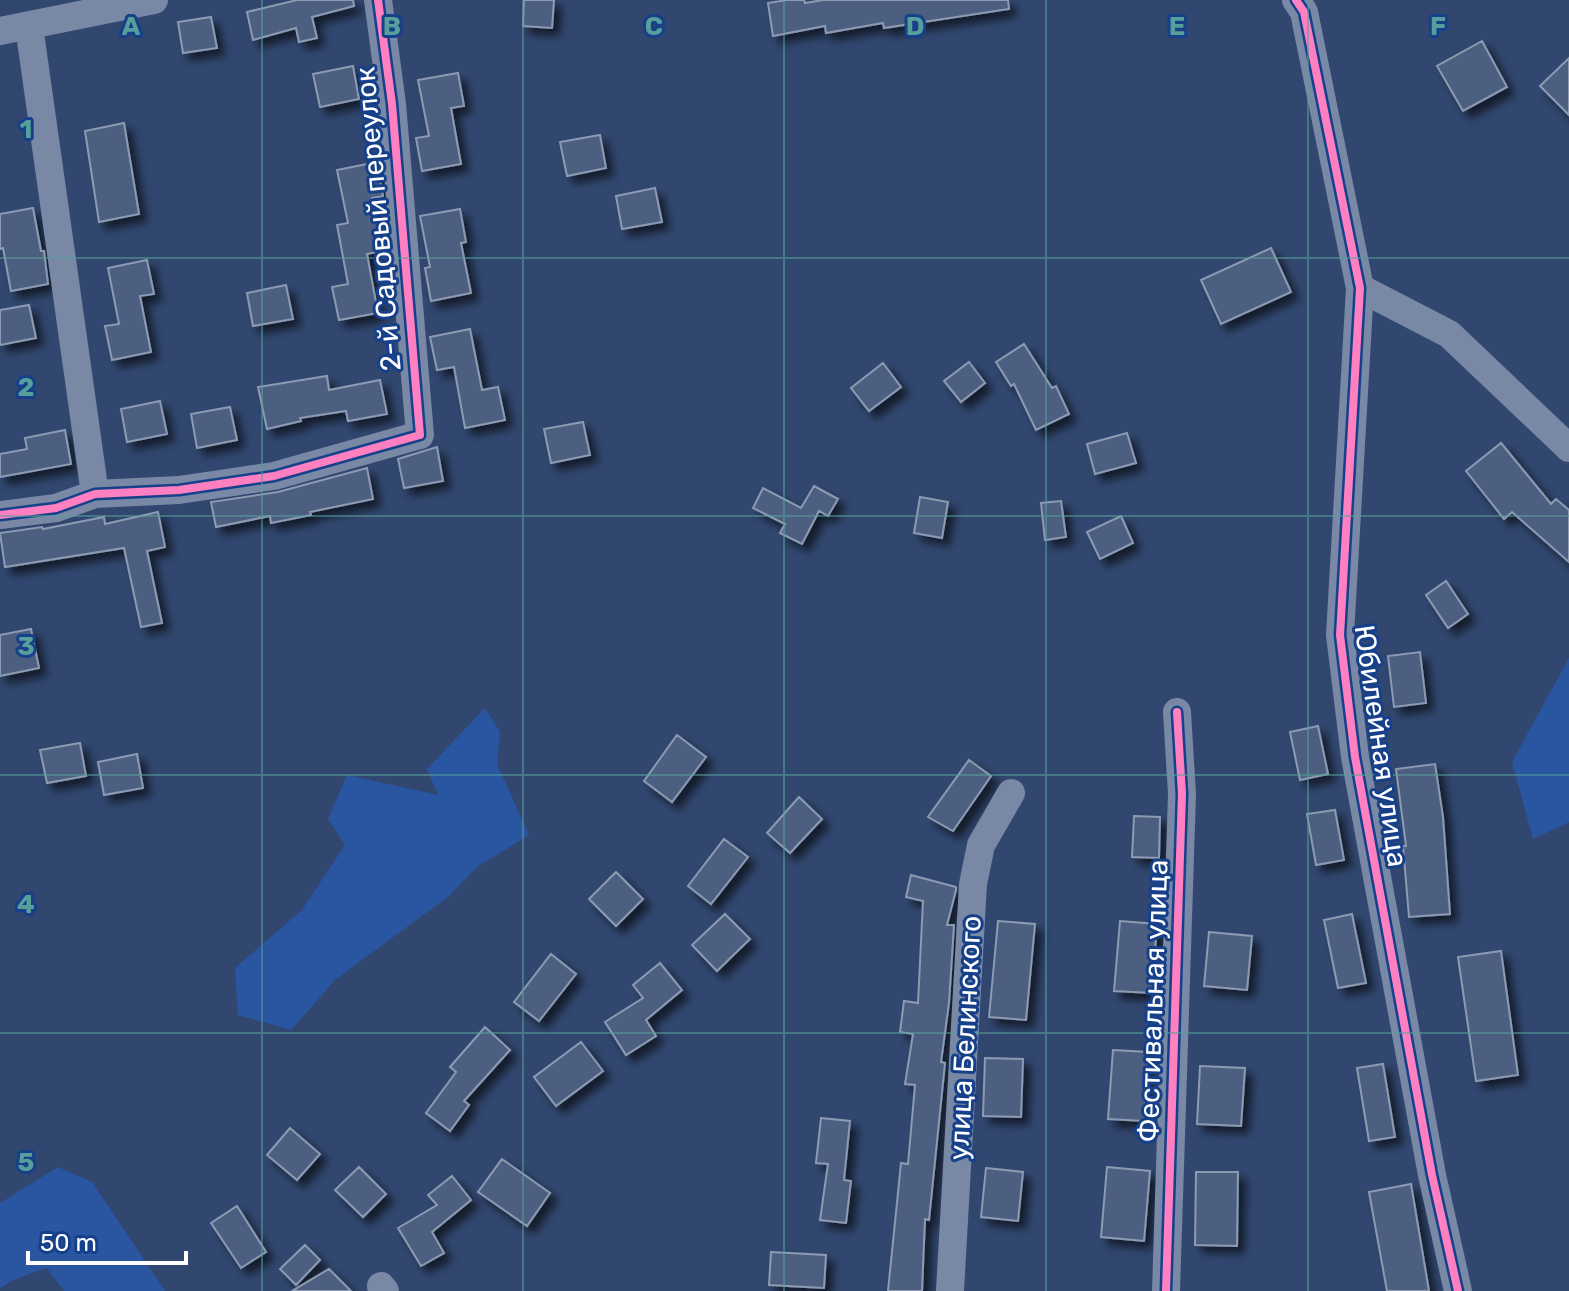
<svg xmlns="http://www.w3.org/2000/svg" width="1569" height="1291" viewBox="0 0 1569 1291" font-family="Rubik,sans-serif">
<defs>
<filter id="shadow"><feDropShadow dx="7" dy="7" stdDeviation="4" flood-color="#0009"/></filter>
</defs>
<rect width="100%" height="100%" fill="#31476f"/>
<!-- green -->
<path fill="#2a56a1" d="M1569,658V822L1533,839L1512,762Z
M485,708L500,732L497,764L529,835L477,867L449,896L335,980L291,1030L238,1015L235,968L302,910L345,845L328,819L347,775L438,795L427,769Z
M58,1167L92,1182L165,1291H64L47,1268L13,1280L0,1288V1203Z"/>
<!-- building -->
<path fill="#4d5f80" stroke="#8c9ab2" stroke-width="2" filter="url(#shadow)" d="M297,0H353L354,6L312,17L317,38L299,42L296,28L253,40L247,12Z
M524,0H554L552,28L523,26Z
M787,0H804L805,3L823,0H1008L1009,9L884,28L883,23L826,33L825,26L773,36L768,3Z
M211,17L217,48L183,53L178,22Z
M1482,41L1507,87L1463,111L1437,66Z
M1569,58V115L1540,86Z
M353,66L359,99L320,107L313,74Z
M458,73L464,106L451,108L461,164L422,171L416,138L429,136L418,80Z
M124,123L139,214L99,222L85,131Z
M600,135L606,168L567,176L560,142Z
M377,162L383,196L372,198L382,251L367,254L378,313L339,320L332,287L348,284L337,225L348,223L337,170Z
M655,188L662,222L622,229L616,196Z
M33,208L41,251H44L48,284L11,291L3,248L0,249V214Z
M460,209L466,242L461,243L471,293L431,301L425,268L430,267L420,216Z
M1271,248L1291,292L1221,324L1201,280Z
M147,260L154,294L140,296L151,352L112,360L105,326L119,324L108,268Z
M286,285L293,319L253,326L247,293Z
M29,305L36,338L0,345V310Z
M470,329L482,390L498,387L505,420L465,428L454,367L437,370L430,337Z
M1024,344L1052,388L1056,386L1069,414L1036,430L1014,384L1011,386L996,362Z
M969,362L985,383L961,402L944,381Z
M883,363L901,387L869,411L851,388Z
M327,376L329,390L380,380L387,414L348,421L346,411L300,418L301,421L267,429L258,387Z
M160,401L167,434L127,442L121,409Z
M230,407L237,440L197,448L191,414Z
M583,422L590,455L551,463L544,429Z
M65,430L71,464L0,477V454L27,449L25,438Z
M1127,433L1136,463L1095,474L1087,444Z
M1501,443L1551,504L1556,499L1569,510V562L1512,512L1504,519L1466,471Z
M437,447L443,481L404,488L398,459Z
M367,468L373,499L310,512L311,515L271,523L270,516L216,527L211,502L278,492Z
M814,486L838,499L828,516L819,511L802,544L780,533L785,524L753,508L763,488L801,508Z
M920,497L948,502L942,538L914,533Z
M1061,501L1066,537L1045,540L1041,503Z
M158,512L165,547L147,551L162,623L141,627L124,548L5,567L0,533L42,527L43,529L104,517L105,524Z
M1121,516L1133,543L1100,559L1087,532Z
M1446,581L1468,614L1448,628L1426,595Z
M31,629L39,668L0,676V635Z
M1420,652L1426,703L1394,707L1388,656Z
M1318,726L1328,774L1300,780L1290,732Z
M677,735L706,757L672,802L644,781Z
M80,743L86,776L47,783L40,750Z
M137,754L143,788L104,795L98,762Z
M969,760L991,776L953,831L928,817Z
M1435,764L1443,817L1450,914L1409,917L1403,846H1406L1396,769Z
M799,797L822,819L790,853L767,833Z
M1335,810L1344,860L1316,865L1307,814Z
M1134,816L1160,817L1159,858L1132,857Z
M724,839L748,857L711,904L688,886Z
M616,872L643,899L616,926L589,899Z
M911,875L956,887V890L947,925H954L949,1003L941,1062L945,1063L929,1220L925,1219L922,1291H888L901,1163L908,1164L915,1085L905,1084L913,1034L900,1032L904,1001L918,1003L923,901L906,897Z
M725,914L750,939L717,971L692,945Z
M1352,914L1366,983L1338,988L1324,920Z
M998,921L1035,924L1026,1020L989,1017Z
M1120,921L1157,924L1152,993L1114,991Z
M1209,932L1252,936L1247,990L1204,986Z
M1501,951L1518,1075L1476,1081L1458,957Z
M551,954L576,974L539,1021L514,1002Z
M660,963L682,990L646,1020L656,1036L626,1055L605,1022L643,998L633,985Z
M485,1027L510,1050L464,1101L469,1105L450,1131L426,1113L456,1072L450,1067Z
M581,1042L603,1071L556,1106L534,1077Z
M1113,1050L1148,1052L1144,1121L1108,1119Z
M985,1058L1023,1059L1021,1117L983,1116Z
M1383,1064L1395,1137L1369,1141L1357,1068Z
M1200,1066L1245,1068L1241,1126L1197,1124Z
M821,1118L850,1121L844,1180L851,1181L846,1223L820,1220L828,1164L816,1163Z
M290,1128L320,1154L297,1180L267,1155Z
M502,1159L550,1193L527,1226L478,1192Z
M359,1167L386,1194L363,1217L335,1190Z
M1107,1167L1150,1171L1144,1241L1101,1237Z
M986,1168L1023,1172L1018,1221L981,1217Z
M1196,1172H1238L1237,1246L1195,1245Z
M452,1176L471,1200L432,1232L444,1253L421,1266L398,1228L437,1205L428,1195Z
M1411,1184L1429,1291H1387L1369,1192Z
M237,1206L266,1252L241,1268L211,1223Z
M305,1245L320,1260L296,1285L280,1269Z
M771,1252L826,1255L824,1288L769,1285Z
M329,1269L351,1291H292Z"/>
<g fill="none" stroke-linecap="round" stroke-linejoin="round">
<!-- minor -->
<path stroke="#7888a5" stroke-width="28" d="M1296,0L1304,12L1360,288L1340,635L1355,757L1432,1175L1458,1291
M29,26L95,494
M0,31L154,0
M1360,288L1449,334L1569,448
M0,515L56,508L95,494L179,490L274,476L420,435L392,104L378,0
M381,1286L385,1291
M950,1291L973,884L981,845L1011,793
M1166,1291L1182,794L1177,712"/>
<!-- cycleway casing -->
<g stroke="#16408a" stroke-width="13">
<path id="cycleway" d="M1296,0L1304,12L1360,288L1340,635L1355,757L1432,1175L1458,1291
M0,515L56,508L95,494L179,490L274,476L420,435L392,104L378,0
M1166,1291L1182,794L1177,712"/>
</g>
<!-- cycleway -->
<use href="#cycleway" stroke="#ff80c0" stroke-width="8"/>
</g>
<!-- grid -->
<path fill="none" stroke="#579f9a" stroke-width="2" stroke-opacity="0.55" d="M262,0V1291M523,0V1291M784,0V1291M1046,0V1291M1308,0V1291M0,258H1569M0,516H1569M0,775H1569M0,1033H1569"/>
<g text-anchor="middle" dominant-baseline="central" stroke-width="6" stroke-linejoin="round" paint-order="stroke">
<!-- street labels -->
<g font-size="28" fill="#fff" stroke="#16408a">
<text transform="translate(378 219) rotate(-95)">2-й Садовый переулок</text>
<text transform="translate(1381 746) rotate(82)">Юбилейная улица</text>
<text transform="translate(1153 1001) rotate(-88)">Фестивальная улица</text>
<text transform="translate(965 1038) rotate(-87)">улица Белинского</text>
</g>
</g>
<g font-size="26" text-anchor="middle" font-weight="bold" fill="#579f9a" stroke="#16408a" stroke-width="6" stroke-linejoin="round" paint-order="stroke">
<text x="131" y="35">A</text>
<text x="392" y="35">B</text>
<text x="654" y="35">C</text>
<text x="915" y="35">D</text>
<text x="1177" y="35">E</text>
<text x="1438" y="35">F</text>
<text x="26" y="138">1</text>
<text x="26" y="396">2</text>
<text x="26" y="655">3</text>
<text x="26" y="913">4</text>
<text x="26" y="1171">5</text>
</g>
<!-- scale -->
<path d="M28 1251v12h158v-12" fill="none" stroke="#ffffff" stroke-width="4"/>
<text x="40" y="1251" font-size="24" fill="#ffffff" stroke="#16408a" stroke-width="6" paint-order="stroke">50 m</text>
</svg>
